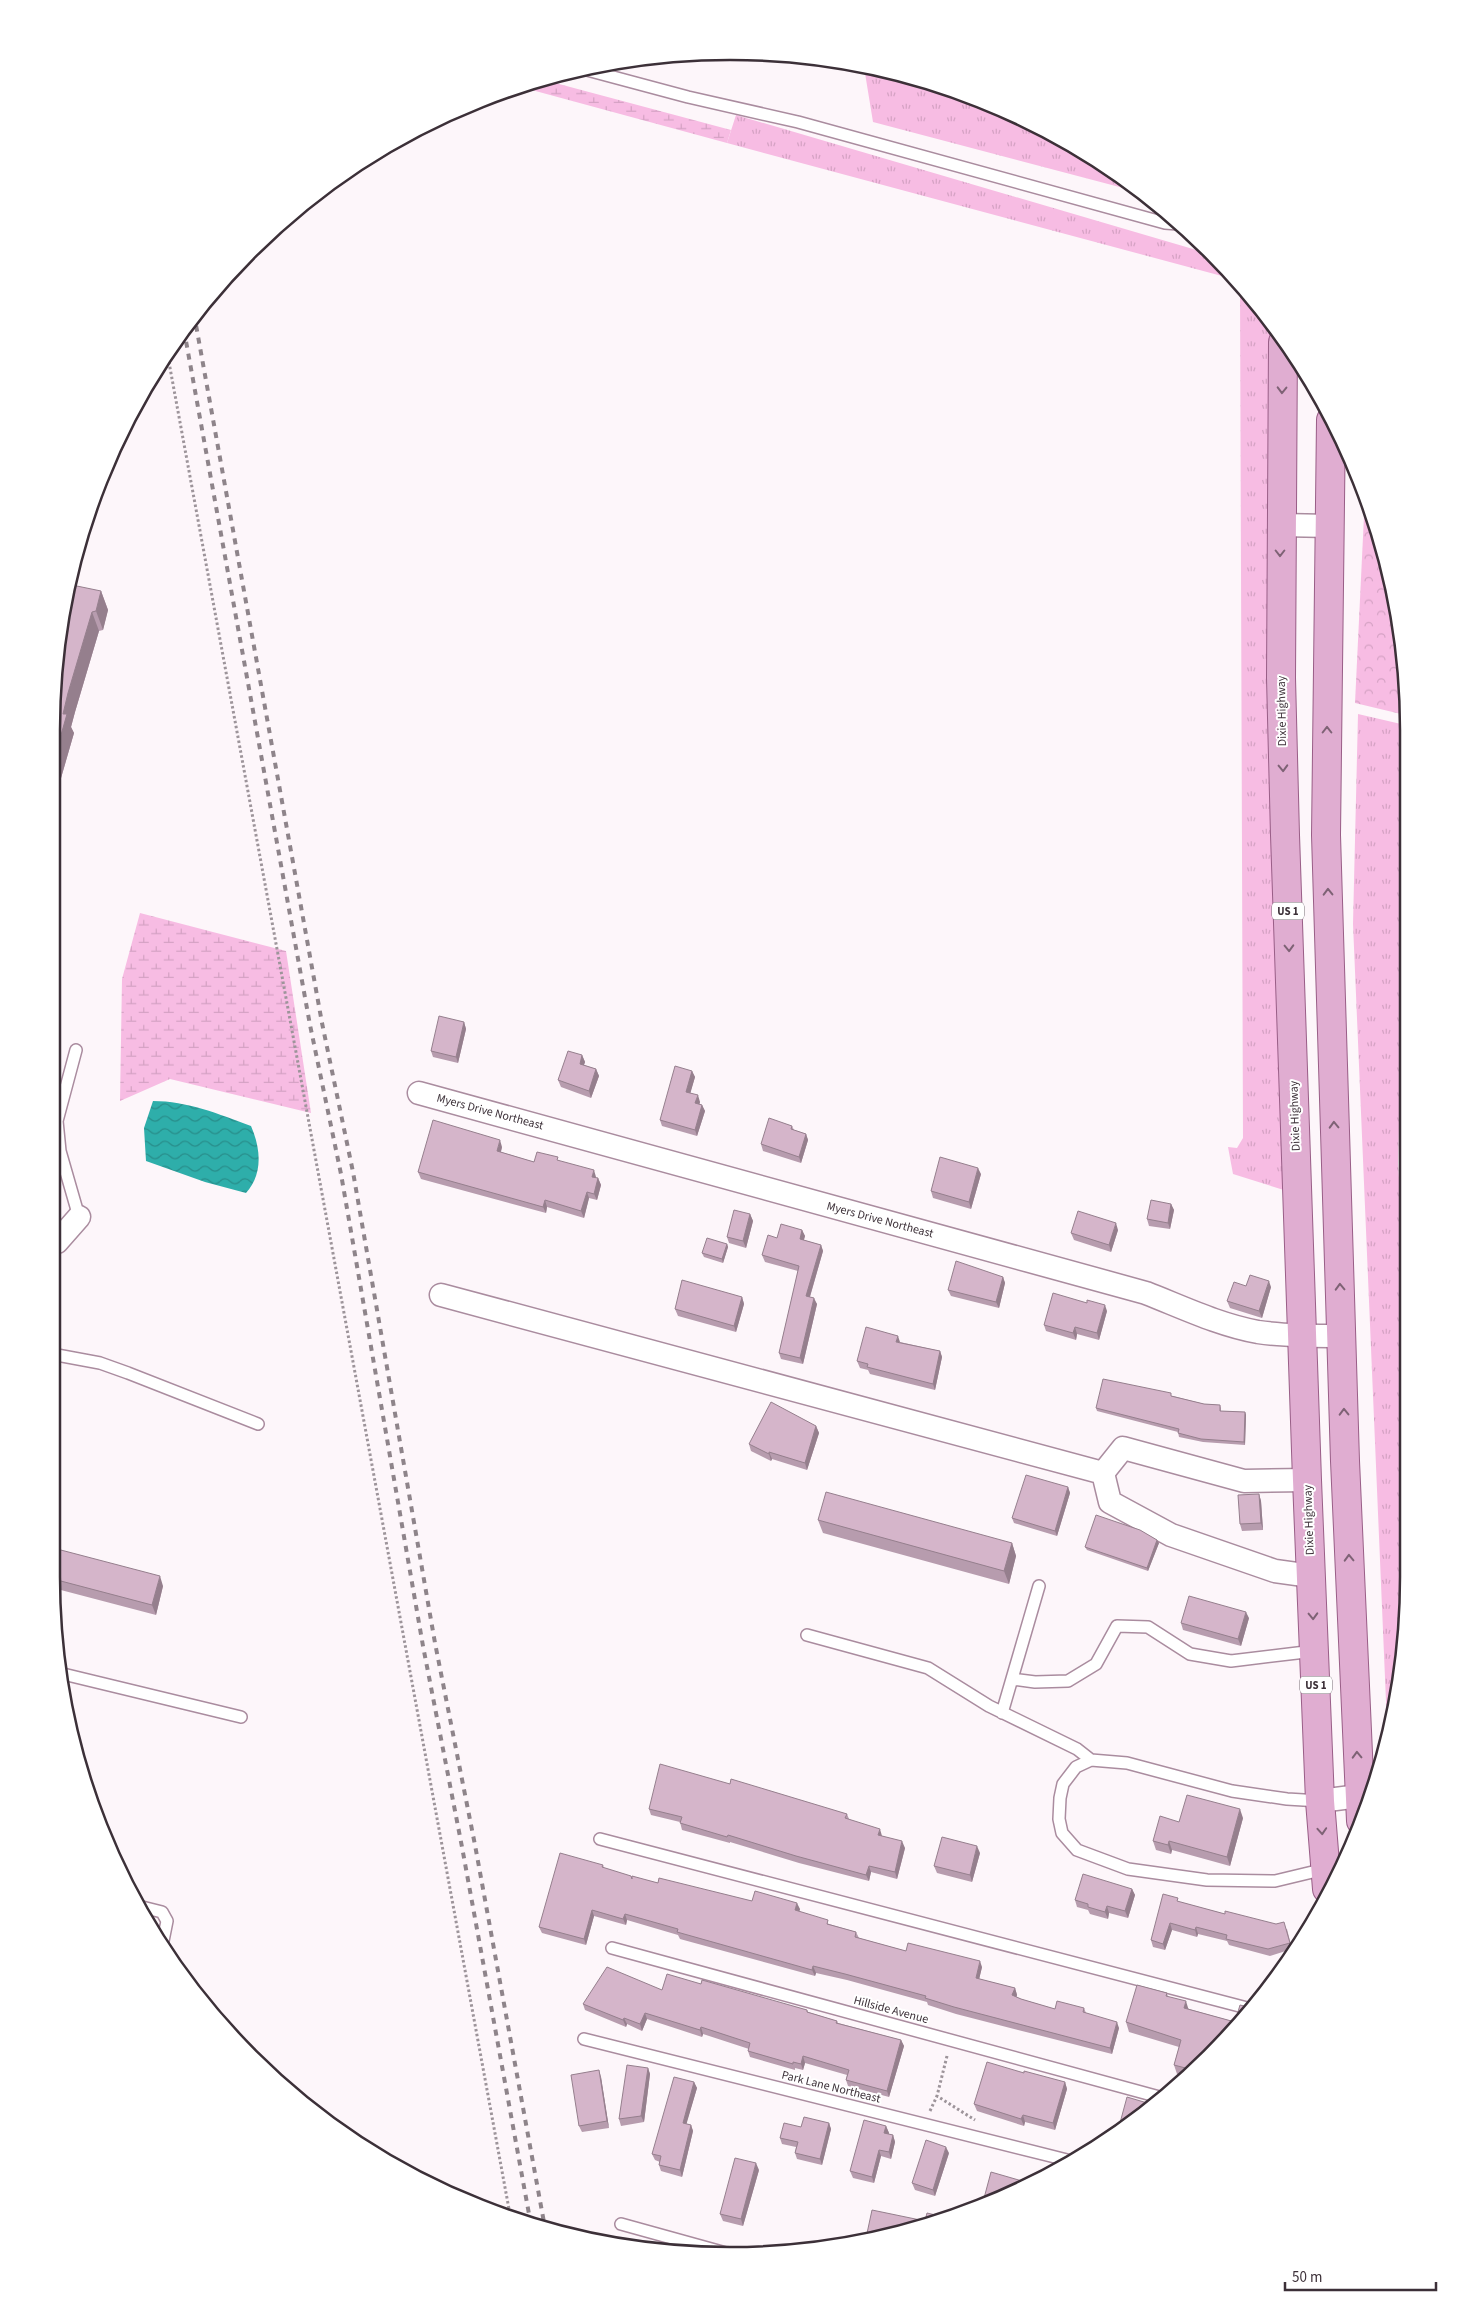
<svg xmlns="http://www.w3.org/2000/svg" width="1460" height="2307" viewBox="0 0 1460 2307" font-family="'Source Sans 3',sans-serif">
<defs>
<pattern id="grass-tufts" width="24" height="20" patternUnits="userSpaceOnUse" patternTransform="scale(1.25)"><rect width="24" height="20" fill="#f7bce3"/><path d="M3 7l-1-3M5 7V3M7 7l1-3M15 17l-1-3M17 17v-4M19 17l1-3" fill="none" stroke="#d5a2c4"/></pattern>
<pattern id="forest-crowns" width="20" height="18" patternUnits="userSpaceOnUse" patternTransform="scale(1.25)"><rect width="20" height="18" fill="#f7bce3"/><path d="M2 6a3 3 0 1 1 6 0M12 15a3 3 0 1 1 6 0" fill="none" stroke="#d5a2c4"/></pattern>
<pattern id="wetland-marsh" width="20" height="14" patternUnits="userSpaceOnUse" patternTransform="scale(1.25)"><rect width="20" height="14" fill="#f7bce3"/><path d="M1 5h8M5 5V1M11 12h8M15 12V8" fill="none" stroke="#d5a2c4"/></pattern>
<pattern id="water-waves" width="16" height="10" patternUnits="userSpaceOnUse" patternTransform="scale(1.25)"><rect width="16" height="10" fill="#2eaeaa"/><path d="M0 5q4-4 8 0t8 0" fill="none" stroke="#288e8b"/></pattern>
</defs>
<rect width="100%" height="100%" fill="#fdf6fa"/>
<!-- grass -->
<path fill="url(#grass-tufts)" d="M864,67L906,74L1030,121L1146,194L873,122Z
M736,115L1210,254L1240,283L1272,327L1270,525L1287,1191L1233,1174L1228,1147L1237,1148L1243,1138L1240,288L1238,283L1233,279L727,143Z
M1358,714L1401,724L1407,720L1406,879L1398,1164L1405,1261L1403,1665L1387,1725L1353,924Z"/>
<!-- forest -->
<path fill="url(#forest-crowns)" d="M1365,495L1373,512L1397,634L1401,714L1355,703Z"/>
<!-- wetland -->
<path fill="url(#wetland-marsh)" d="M544,80L731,130L727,143L517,86Z
M140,913L286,951L311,1113L170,1079L120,1101L122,979Z"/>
<!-- water -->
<path fill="url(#water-waves)" d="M153,1101C187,1101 219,1114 251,1126C261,1149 263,1174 246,1193L205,1182L146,1161L144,1128Z"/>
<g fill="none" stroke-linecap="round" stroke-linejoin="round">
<!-- service casing -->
<g stroke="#aa8c9f" stroke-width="14">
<path id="service" d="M587,70L688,97L798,122L1165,223L1178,224
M76,1050L57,1121L60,1151L79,1217
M57,1355L100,1363L128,1373L258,1424
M807,1635L928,1668L989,1706L1077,1749L1091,1760
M59,1673L241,1717
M1012,1679L1035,1682L1068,1681L1096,1664L1117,1626L1148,1627L1190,1654L1231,1661L1314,1651
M1002,1713L1039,1586
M1320,1801L1287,1799L1232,1791L1127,1763L1091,1760L1076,1767L1063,1784L1060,1798L1059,1819L1062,1833L1077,1850L1128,1869L1207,1880L1275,1881L1325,1869
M600,1839L1251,2009
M142,1907L162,1912L167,1921L162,1946
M612,1948L1163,2098
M584,2039L1071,2161
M621,2224L733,2255"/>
</g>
<!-- minor casing -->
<g stroke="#aa8c9f" stroke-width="25">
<path id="minor" d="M1280,525L1331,526
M419,1093L1146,1293C1182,1307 1219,1325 1258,1332C1285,1336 1314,1336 1342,1336
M57,1242L79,1217
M441,1295L1103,1473L1123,1448L1244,1481L1307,1480
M1103,1473L1110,1502L1171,1535L1275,1571L1311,1576
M1320,1801L1359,1796"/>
</g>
<!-- primary casing -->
<g stroke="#995e87" stroke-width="30">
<path id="primary" d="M1283,342L1281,678L1285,835L1307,1480L1320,1801L1327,1889
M1331,420L1326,835L1345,1461L1361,1821"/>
</g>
<!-- path -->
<path stroke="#9d949a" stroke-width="3" stroke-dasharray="2.5 2.5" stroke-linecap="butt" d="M168,357L511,2220
M947,2056L937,2096L975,2120
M930,2111L937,2096"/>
<!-- service -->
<use href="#service" stroke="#fff" stroke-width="11"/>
<!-- minor -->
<use href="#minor" stroke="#fff" stroke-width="22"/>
<!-- primary -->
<use href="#primary" stroke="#e0add1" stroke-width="28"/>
<!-- rail -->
<path stroke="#8e848a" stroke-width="4" stroke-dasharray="6 6" stroke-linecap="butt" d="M194,314L322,1023L353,1172L435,1643L475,1845L545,2228
M184,330L310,1025L341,1174L423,1646L462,1847L531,2225"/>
</g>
<!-- wall -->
<path fill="#b79cae" d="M101,591L108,610L103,630L99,631L75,712L71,727L74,733L59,785L57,784V642Z
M464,1022L466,1029L458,1063L433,1057L431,1051Z
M582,1055L585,1062L584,1065L596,1069L599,1076L591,1098L561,1087L558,1080Z
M692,1071L695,1077L690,1093L700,1102L699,1104L702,1105L705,1111L697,1136L662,1126L660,1120Z
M792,1126L794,1130L806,1134L808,1140L801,1163L763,1151L761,1144Z
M502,1147L501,1152L534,1162L559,1161L596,1177V1178H598L601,1185L597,1200L589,1198L584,1218L547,1207L546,1213L421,1179L418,1172Z
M981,1174L971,1209L933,1198L931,1191Z
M1171,1204L1174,1210L1170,1229L1149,1226L1147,1219Z
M750,1214L753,1221L746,1248L729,1243L727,1237Z
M802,1230L805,1236L804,1240L821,1245L823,1251L810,1297L817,1304L803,1364L781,1359L779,1353L798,1271L765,1262L762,1255L777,1238Z
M1118,1230L1111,1252L1074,1240L1071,1233Z
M727,1244L728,1247L723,1263L704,1257L702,1253Z
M1003,1277L1005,1283L999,1308L951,1296L948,1290Z
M1246,1286L1271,1287L1262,1318L1230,1308L1227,1301Z
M742,1297L744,1304L736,1332L678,1316L675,1309Z
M1107,1311L1099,1340L1077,1334L1076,1340L1046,1331L1044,1325Z
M900,1342L940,1351L942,1357L935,1390L870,1374L868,1370L860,1368L857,1361Z
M1173,1396L1204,1404L1220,1405L1221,1408V1411L1245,1412L1246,1415L1245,1445L1203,1442L1179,1437L1178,1432L1097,1411L1096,1408Z
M816,1426L819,1433L807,1470L772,1459L771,1461L751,1451L749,1444Z
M1068,1487L1070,1493L1057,1536L1014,1523L1012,1518Z
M1259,1494L1261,1501L1263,1530L1242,1531L1240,1524Z
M818,1520L1012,1543L1016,1556L1009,1584L823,1533Z
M1157,1540L1159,1543L1148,1571L1087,1550L1085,1547Z
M57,1549L163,1586L156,1615L57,1589Z
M1249,1618L1241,1646L1183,1630L1181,1623Z
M730,1784L847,1814L849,1819L905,1848L897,1879L871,1872L869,1881L799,1863L730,1842V1843L682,1830L680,1822L651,1815L649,1809Z
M1243,1818L1230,1866L1172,1850L1171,1854L1156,1850L1153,1841L1179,1822Z
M980,1853L972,1882L937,1873L934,1866Z
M603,1865L604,1868L632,1877L658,1883L752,1901L800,1909L799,1911L829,1924L856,1932L859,1938L906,1951L982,1967L979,1979L1015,1988L1017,1995L1016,1997L1021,1999L1055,2009L1084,2008L1086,2013L1119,2028L1112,2054L956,2014L928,2005L927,2002L847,1980L816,1973L815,1976L680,1939L678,1935L627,1920L626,1925L594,1916L586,1945L542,1933L539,1927Z
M1132,1889L1135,1895L1128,1918L1109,1913L1108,1919L1090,1914L1088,1910L1077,1907L1075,1900Z
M1180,1902L1225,1914L1287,1929L1292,1949L1270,1956L1229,1945L1227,1941L1198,1934L1197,1937L1172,1930L1165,1950L1153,1947L1151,1940Z
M701,1984L807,2010L808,2012L837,2021L838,2023L901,2040L904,2046L889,2097L848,2086L846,2080L847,2075L805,2063L803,2070L795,2068V2070L750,2057L748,2051L749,2049L703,2034L702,2037L647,2019L642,2031L627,2024L626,2027L585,2010L583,2004Z
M1167,1993L1168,1997L1189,2009L1235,2022L1252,2008L1187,2077L1177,2074L1174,2065L1179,2047L1129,2032L1126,2022Z
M648,2068L650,2074L644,2122L621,2126L619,2119Z
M601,2077L609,2128L582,2132L579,2126Z
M694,2082L697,2088L686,2124L691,2125L693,2131L682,2177L661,2171L659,2165L660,2162L655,2160L652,2154Z
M1065,2082L1067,2089L1055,2130L1025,2122L1024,2126L977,2111L974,2104Z
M829,2123L831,2129L822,2165L797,2159L795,2153L796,2147L782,2144L780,2138L801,2127Z
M886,2126L889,2133L888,2134L893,2135L895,2142L891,2159L881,2156L874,2183L853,2178L850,2171Z
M949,2153L935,2196L915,2190L912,2183Z
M759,2170L743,2226L723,2221L720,2214Z
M983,2202L990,2204L985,2206Z"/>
<!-- shaded-wall -->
<path fill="#957f8d" d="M101,591L108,610L103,630L96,611Z
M92,612L99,631L75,712L71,727L74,733L59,785L57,779V749L63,714L68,693Z
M464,1022L466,1029L458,1063L456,1057Z
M582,1055L585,1062L582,1070L580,1064Z
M596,1069L599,1076L591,1098L589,1091Z
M692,1071L695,1077L689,1098L686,1092Z
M698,1095L700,1102L698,1109L695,1103Z
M702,1105L705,1111L697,1136L695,1130Z
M806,1134L808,1140L801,1163L799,1157Z
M500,1140L502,1147L499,1158L497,1151Z
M978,1168L981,1174L971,1209L969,1202Z
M594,1170L596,1177L594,1183L592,1177Z
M598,1178L601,1185L597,1200L594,1194Z
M587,1192L589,1198L584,1218L581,1211Z
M545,1200L547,1207L546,1213L543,1207Z
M1171,1204L1174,1210L1170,1229L1168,1223Z
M750,1214L753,1221L746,1248L743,1241Z
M1116,1223L1118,1230L1111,1252L1109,1245Z
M802,1230L805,1236L802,1245L800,1239Z
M727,1244L728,1247L723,1263L722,1259Z
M821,1245L823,1251L808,1303L806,1296Z
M1003,1277L1005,1283L999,1308L996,1302Z
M1269,1281L1271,1287L1262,1318L1259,1311Z
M742,1297L744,1304L736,1332L734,1326Z
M814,1298L817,1304L803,1364L800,1358Z
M1105,1305L1107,1311L1099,1340L1097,1333Z
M1075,1327L1077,1334L1076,1340L1073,1333Z
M898,1336L900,1342H896Z
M940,1351L942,1357L935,1390L933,1384Z
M1245,1412L1246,1415L1245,1445L1244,1442Z
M816,1426L819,1433L807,1470L805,1463Z
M769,1452L772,1459L771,1461L769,1454Z
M1068,1487L1070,1493L1057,1536L1055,1531Z
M1259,1494L1261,1501L1263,1530L1261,1523Z
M1157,1540L1159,1543L1148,1571L1147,1568Z
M1012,1543L1016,1556L1009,1584L1004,1571Z
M160,1576L163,1586L156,1615L152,1605Z
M1246,1612L1249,1618L1241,1646L1238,1639Z
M1240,1809L1243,1818L1230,1866L1227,1857Z
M880,1829L882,1836L880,1842L878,1835Z
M902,1841L905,1848L897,1879L895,1872Z
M1169,1841L1172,1850L1171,1854L1168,1845Z
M977,1846L980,1853L972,1882L970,1875Z
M869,1866L871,1872L869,1881L866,1875Z
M1132,1889L1135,1895L1128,1918L1125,1911Z
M797,1903L800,1909L798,1916L795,1910Z
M145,1906L150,1919L149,1921L144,1910Z
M1107,1906L1109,1913L1108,1919L1105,1912Z
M592,1910L594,1916L586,1945L584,1939Z
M625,1914L627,1920L626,1925L623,1919Z
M1170,1923L1172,1930L1165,1950L1163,1944Z
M1196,1927L1198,1934L1197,1937L1195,1930Z
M980,1961L982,1967L978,1984L976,1978Z
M813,1966L816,1973L815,1976L812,1970Z
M1015,1988L1017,1995L1015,2002L1012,1995Z
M1186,2001L1189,2011L1184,2008Z
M645,2013L647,2019L642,2031L640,2024Z
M624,2018L627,2024L626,2027L623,2020Z
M1117,2022L1119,2028L1112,2054L1110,2048Z
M701,2027L703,2034L702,2037L700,2030Z
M901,2040L904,2046L889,2097L887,2091Z
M803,2056L805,2063L803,2070L801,2064Z
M648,2068L650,2074L644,2122L641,2116Z
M599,2070L601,2077L609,2128L607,2121Z
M694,2082L697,2088L685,2129L683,2123Z
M1065,2082L1067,2089L1055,2130L1053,2123Z
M1023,2115L1025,2122L1024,2126L1021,2119Z
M829,2123L831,2129L822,2165L820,2159Z
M691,2125L693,2131L682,2177L680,2170Z
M886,2126L889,2133L887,2139L884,2133Z
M893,2135L895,2142L891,2159L889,2152Z
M946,2147L949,2153L935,2196L933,2190Z
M879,2150L881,2156L874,2183L872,2177Z
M756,2163L759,2170L743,2226L741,2219Z"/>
<!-- building -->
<path fill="#d5b5ca" stroke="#957f8d" d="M72,585L101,591L96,611L92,612L68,693L63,714H67L57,749V642Z
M439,1016L464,1022L456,1057L431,1051Z
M568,1051L582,1055L580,1064L596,1069L589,1091L558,1080Z
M675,1066L692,1071L686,1092L698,1095L695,1103L702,1105L695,1130L660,1120Z
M769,1118L792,1126L791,1129L806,1134L799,1157L761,1144Z
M433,1120L500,1140L497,1151L534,1162L537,1152L558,1157L557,1160L594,1170L592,1177L598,1178L594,1194L587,1192L581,1211L545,1200L543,1207L418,1172Z
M940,1157L978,1168L969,1202L931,1191Z
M1151,1200L1171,1204L1168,1223L1147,1219Z
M734,1210L750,1214L743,1241L727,1237Z
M1078,1211L1116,1223L1109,1245L1071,1233Z
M781,1224L802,1230L800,1239L821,1245L806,1296L814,1298L800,1358L779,1353L799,1266L762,1255L768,1235L777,1238Z
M707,1238L727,1244L722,1259L702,1253Z
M956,1261L1003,1277L996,1302L948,1290Z
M1250,1275L1269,1281L1259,1311L1227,1301L1234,1282L1246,1286Z
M682,1280L742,1297L734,1326L675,1309Z
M1053,1293L1087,1303V1300L1105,1305L1097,1333L1075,1327L1073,1333L1044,1325Z
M866,1327L898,1336L896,1342L940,1351L933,1384L867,1367L868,1364L857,1361Z
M1103,1379L1171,1393V1396L1204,1404L1220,1405V1411L1245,1412L1244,1442L1201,1439L1178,1433L1179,1429L1096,1408Z
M771,1402L816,1426L805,1463L769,1452V1454L749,1444Z
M1026,1475L1068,1487L1055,1531L1012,1518Z
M826,1492L1012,1543L1004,1571L818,1520Z
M1259,1494L1261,1523L1240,1524L1238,1495Z
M1096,1515L1140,1530L1157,1540L1147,1568L1085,1547Z
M57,1549L160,1576L152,1605L57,1580Z
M1189,1596L1246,1612L1238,1639L1181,1623Z
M660,1764L730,1784L731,1779L847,1814L845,1818L880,1829L878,1835L902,1841L895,1872L869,1866L866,1875L796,1856L728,1835L727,1837L680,1823L682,1817L649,1809Z
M1187,1795L1240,1809L1227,1857L1169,1841L1168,1845L1153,1841L1160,1816L1179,1822Z
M942,1837L977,1846L970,1875L934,1866Z
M560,1853L603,1865L602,1867L631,1876L632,1879V1876L658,1883L659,1878L752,1901L755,1891L797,1903L795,1910L828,1920L827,1924L856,1932L855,1937L906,1951L908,1943L980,1961L976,1978L1015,1988L1012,1995L1021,1999L1055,2009L1057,2001L1084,2008L1083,2012L1117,2022L1110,2048L954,2007L925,1998L926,1996L845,1974L813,1966L812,1970L677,1932L678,1929L625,1914L623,1919L592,1910L584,1939L539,1927Z
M1083,1874L1132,1889L1125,1911L1107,1906L1105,1912L1088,1907V1904L1075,1900Z
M1163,1894L1178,1898L1177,1901L1225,1914V1911L1276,1924L1284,1922L1290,1943L1268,1949L1226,1939L1227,1935L1196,1927L1195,1930L1170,1923L1163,1944L1151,1940Z
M607,1967L662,1990L667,1974L701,1984L702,1980L807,2010V2012L837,2021L836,2023L901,2040L887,2091L846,2080L849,2070L803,2056L801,2064L793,2062V2064L748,2051L750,2043L701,2027L700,2030L645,2013L640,2024L624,2018L623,2020L583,2004Z
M1137,1985L1167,1993L1166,1996L1186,2001L1184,2008L1235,2022L1240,2005L1252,2008L1193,2070L1174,2065L1181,2040L1126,2022Z
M987,2062L1024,2073V2071L1065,2082L1053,2123L1023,2115L1021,2119L974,2104Z
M627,2065L648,2068L641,2116L619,2119Z
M599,2070L607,2121L579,2126L571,2075Z
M674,2077L694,2082L683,2123L691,2125L680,2170L659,2165L661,2156L652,2154Z
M1127,2097L1154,2105L1117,2134Z
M804,2117L829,2123L820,2159L795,2153L798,2142L780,2138L784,2123L801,2127Z
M864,2120L886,2126L884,2133L893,2135L889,2152L879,2150L872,2177L850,2171Z
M926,2140L946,2147L933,2190L912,2183Z
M735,2158L756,2163L741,2219L720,2214Z
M991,2172L1029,2183L990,2204L983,2202Z
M872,2210L925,2221L927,2213L948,2218L906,2233L866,2238Z"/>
<!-- one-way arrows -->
<defs><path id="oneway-chevron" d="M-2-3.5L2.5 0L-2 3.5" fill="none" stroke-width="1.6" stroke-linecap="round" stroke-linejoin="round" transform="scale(1.25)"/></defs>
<g stroke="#7e6275">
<use href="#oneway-chevron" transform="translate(1282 390) rotate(91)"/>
<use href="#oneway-chevron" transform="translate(1280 553) rotate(90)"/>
<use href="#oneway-chevron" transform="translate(1327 730) rotate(-90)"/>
<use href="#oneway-chevron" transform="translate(1283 768) rotate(88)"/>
<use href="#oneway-chevron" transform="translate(1328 892) rotate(-91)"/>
<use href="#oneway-chevron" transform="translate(1289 948) rotate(88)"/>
<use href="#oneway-chevron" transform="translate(1334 1125) rotate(-92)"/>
<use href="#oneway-chevron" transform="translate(1340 1287) rotate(-92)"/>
<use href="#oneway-chevron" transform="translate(1344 1412) rotate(-91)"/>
<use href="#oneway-chevron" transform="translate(1349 1558) rotate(-92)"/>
<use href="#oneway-chevron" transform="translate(1313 1616) rotate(88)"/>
<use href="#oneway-chevron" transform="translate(1357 1755) rotate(-92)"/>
<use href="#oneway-chevron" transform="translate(1322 1831) rotate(86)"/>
</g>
<g text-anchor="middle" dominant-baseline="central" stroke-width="4" stroke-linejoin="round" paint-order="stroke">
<!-- shield labels -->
<g fill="#fff" stroke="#766e74" stroke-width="1">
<rect x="1272" y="902.5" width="32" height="17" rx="4"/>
<rect x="1300" y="1676.5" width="32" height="17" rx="4"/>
</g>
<g font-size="11" font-weight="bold" fill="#3c3038">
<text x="1288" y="911">US 1</text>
<text x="1316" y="1685">US 1</text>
</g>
<!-- street labels -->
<g font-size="12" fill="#3c3038" stroke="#fff">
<text transform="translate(1282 711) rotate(-91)">Dixie Highway</text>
<text transform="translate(490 1112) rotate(15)">Myers Drive Northeast</text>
<text transform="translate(1295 1116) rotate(-92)">Dixie Highway</text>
<text transform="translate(880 1220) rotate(15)">Myers Drive Northeast</text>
<text transform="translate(1309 1520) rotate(-92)">Dixie Highway</text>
<text transform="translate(891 2010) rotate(15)">Hillside Avenue</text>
<text transform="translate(831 2087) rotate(14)">Park Lane Northeast</text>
</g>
</g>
<!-- crop -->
<path d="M0 0H1460V2307H0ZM730 60H730A670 670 0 0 1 1400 730V1577A670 670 0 0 1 730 2247H730A670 670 0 0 1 60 1577V730A670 670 0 0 1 730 60Z" fill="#fff" fill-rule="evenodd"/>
<path fill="none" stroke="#3c3038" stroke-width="2.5" d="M730 60H730A670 670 0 0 1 1400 730V1577A670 670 0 0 1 730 2247H730A670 670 0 0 1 60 1577V730A670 670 0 0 1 730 60Z"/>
<!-- scale -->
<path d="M1285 2282v8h151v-8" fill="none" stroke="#3c3038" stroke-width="2.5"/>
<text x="1292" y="2282" font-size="15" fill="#3c3038" stroke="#ffffff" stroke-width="4" paint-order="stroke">50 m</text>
</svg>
